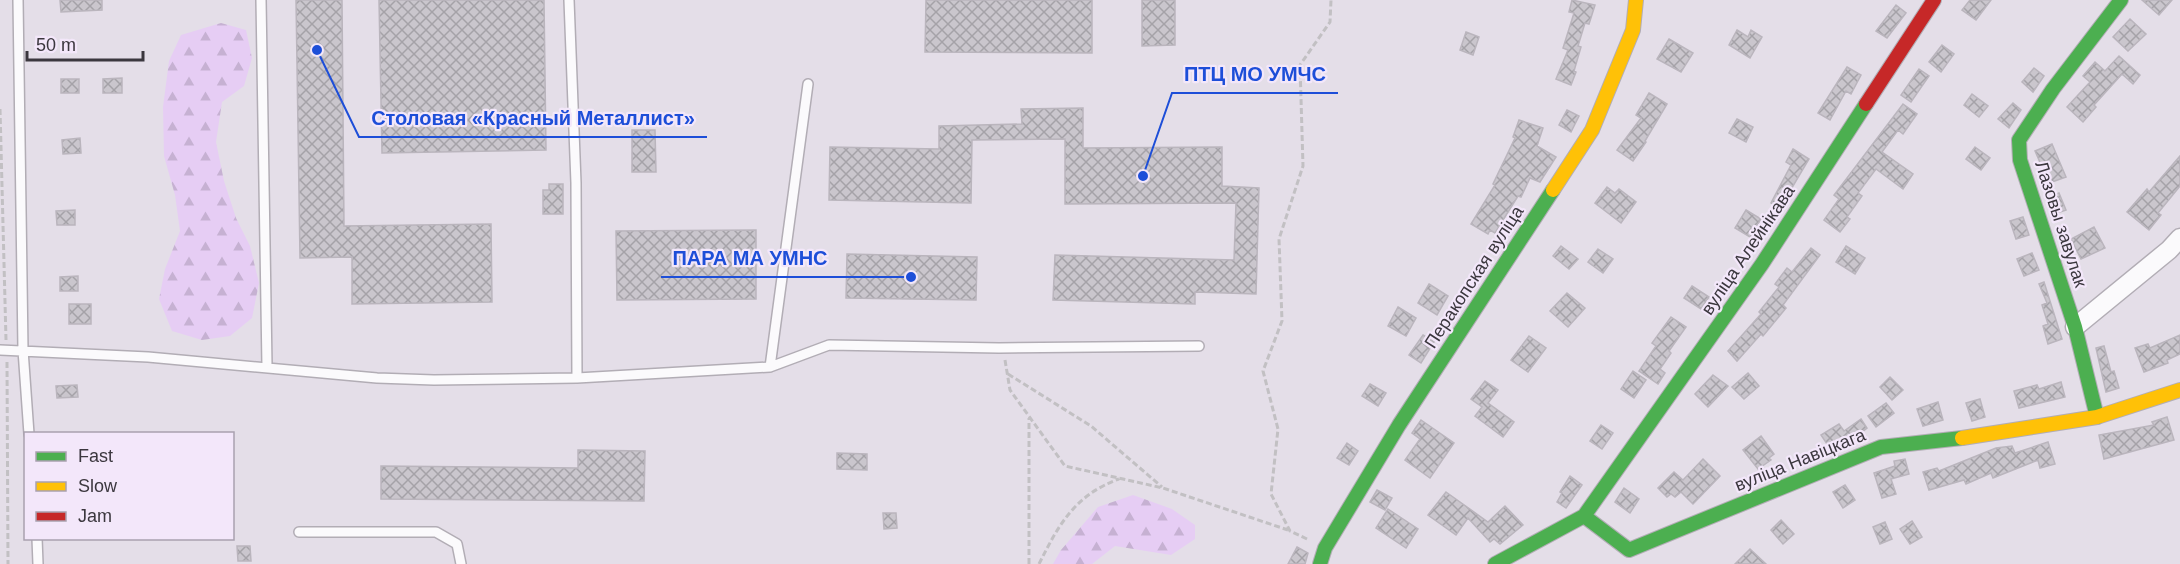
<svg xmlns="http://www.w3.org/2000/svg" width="2180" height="564" viewBox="0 0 2180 564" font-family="Arial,sans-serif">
<defs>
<pattern id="forest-firs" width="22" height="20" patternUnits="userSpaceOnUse" patternTransform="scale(1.5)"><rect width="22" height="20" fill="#e6cdf4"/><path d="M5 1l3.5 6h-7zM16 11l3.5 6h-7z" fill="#c6b1d2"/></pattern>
<pattern id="building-cross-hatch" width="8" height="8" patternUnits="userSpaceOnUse" patternTransform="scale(1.5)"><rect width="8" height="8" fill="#cac6cd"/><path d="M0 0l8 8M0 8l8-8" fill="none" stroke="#a5a2a8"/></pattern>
</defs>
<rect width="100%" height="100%" fill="#e4dee8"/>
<!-- forest -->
<path fill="url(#forest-firs)" d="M221,23L246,30L252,58L244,86L222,102L216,142L224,181L236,218L250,246L259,283L252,318L230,336L202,340L172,331L159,299L165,269L180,231L175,195L164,156L163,107L169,61L181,35Z
M1133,495L1172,509L1195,525V539L1171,555L1115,546L1092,564H1053L1061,550L1098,507Z"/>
<!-- building -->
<path fill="url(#building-cross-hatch)" stroke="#bab5bd" stroke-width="1.5" d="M60,0H102V10L61,12Z
M296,0H342L344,226L491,224L492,302L352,304V257L300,258Z
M379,0H544L546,150L382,153Z
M926,0H1092V53L925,52Z
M1142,0H1175V45L1142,46Z
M1572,0L1595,5L1589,24L1585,23L1578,46L1581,47L1574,71L1576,72L1571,85L1556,79L1568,50L1563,48L1574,13L1569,12Z
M1970,0H1991L1976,20L1962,10Z
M2142,0H2172L2159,15Z
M1896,5L1906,13L1887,38L1876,31Z
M2130,19L2146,34L2128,51L2113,37Z
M1737,30L1748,37L1751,30L1762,37L1750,58L1729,45Z
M1466,32L1479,37L1473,55L1460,50Z
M1669,39L1693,53L1681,72L1657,59Z
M1942,45L1954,54L1941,72L1929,62Z
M2119,56L2140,75L2133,84L2122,74L2094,105L2096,107L2083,122L2067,107L2090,82L2083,76L2095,62L2105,71Z
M1847,67L1861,75L1851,94L1846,91L1830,120L1818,113Z
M2034,68L2044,76L2033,92L2022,82Z
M1919,69L1929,76L1911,102L1901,95Z
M122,78V93H103V79Z
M61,79H79V93H61Z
M1649,93L1667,104L1645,141L1646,142L1633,161L1617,150L1641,118L1636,115Z
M1972,94L1988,106L1979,117L1964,105Z
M2013,103L2021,110L2009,128L1998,119Z
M1903,104L1917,114L1903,134L1898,130L1882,152L1913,174L1903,189L1876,169L1858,193L1862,196L1847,217L1850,219L1840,232L1824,220L1839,199L1834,195Z
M1083,108V148L1222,147V186L1259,188L1256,294L1195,292V304L1053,300L1055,255L1234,260L1236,203L1065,204V139L972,140L971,203L829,200L830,147L939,149V126L1022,124L1021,109Z
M1567,110L1579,116L1571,132L1559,125Z
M1737,119L1753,127L1746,142L1729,133Z
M1519,120L1543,128L1537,146L1556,157L1540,182L1530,178L1521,197L1518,196L1495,233L1490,230L1488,234L1471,224L1495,185L1493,184L1515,138L1513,137Z
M632,130H655L656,172H632Z
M80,138L81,153L63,154L62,140Z
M2052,144L2066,177L2049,183L2035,151Z
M1975,147L1990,158L1981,170L1966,159Z
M1793,149L1809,159L1780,208L1771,203L1791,165L1786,162Z
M2180,156V186L2158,213L2161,215L2149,230L2127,212L2147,189L2149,192Z
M549,184H563V214H543V190H549Z
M1607,187L1615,193L1619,189L1636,202L1621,223L1595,203Z
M2059,193L2066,210L2054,214L2048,197Z
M75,210V225H57L56,211Z
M1746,210L1761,219L1750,237L1735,228Z
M2023,217L2029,235L2016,239L2010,221Z
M2094,227L2105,248L2081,259L2071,239Z
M756,230V299L617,300L616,231Z
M1561,246L1578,259L1569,269L1553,256Z
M1846,246L1865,258L1855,274L1836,262Z
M1811,248L1820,255L1783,305L1786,308L1763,336L1761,334L1737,361L1728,351L1761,314L1759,312L1779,287L1775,284L1787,268L1792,272Z
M1598,249L1613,259L1603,273L1588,262Z
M2032,253L2039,270L2024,276L2017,259Z
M847,254L977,257L976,300L846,298Z
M78,276V291H60V277Z
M2044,282L2062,339L2048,344L2043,326L2048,324L2042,305L2047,303L2039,284Z
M1429,284L1448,296L1437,315L1418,303Z
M1692,286L1709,297L1701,309L1684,298Z
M1567,293L1585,308L1568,327L1550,311Z
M69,304H91V324H69Z
M1398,307L1416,318L1406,336L1388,326Z
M1671,317L1686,327L1669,351L1671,353L1660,369L1665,373L1658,384L1639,371L1656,346L1652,343Z
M1423,335L1434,342L1421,363L1409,355Z
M2180,335V354L2167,360L2168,363L2144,372L2135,348L2148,344L2150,348Z
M1529,336L1546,348L1528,372L1511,360Z
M2104,346L2111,372L2114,371L2119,388L2106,392L2096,348Z
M1633,371L1646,380L1634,398L1621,389Z
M1748,373L1759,386L1744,399L1732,387Z
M1713,375L1728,386L1708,407L1695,394Z
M1890,377L1903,390L1892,400L1880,387Z
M1485,381L1498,390L1488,403L1514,422L1503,437L1475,416L1482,407L1471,399Z
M2061,382L2065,397L2019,408L2014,391L2037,385L2039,389Z
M1370,384L1386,393L1378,406L1362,396Z
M77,385L78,397L57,398L56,386Z
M1980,399L1985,417L1972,421L1966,403Z
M1938,402L1943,420L1923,426L1917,409Z
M1886,403L1894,413L1876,427L1868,416Z
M2167,417L2174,440L2104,459L2099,435L2154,425L2152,422Z
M1861,419L1867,428L1855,438L1857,441L1847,445L1844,441L1831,450L1821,435L1839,424L1844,431Z
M1421,420L1454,443L1430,478L1405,460L1420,439L1412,433Z
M1601,425L1613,433L1602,449L1590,441Z
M1761,436L1774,454L1769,458L1771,460L1758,469L1743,450Z
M2048,442L2055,464L2040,468L2038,460L1993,478L1991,473L1966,484L1964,480L1929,490L1923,472L1937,468L1939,471L1996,448L2012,446L2015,453Z
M1347,443L1358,451L1349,465L1337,458Z
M578,450L645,451L644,501L381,499V466L578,468Z
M837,453L867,454V470L837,469Z
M1703,459L1720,476L1693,504L1681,492L1675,497L1671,494L1667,497L1658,488L1674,472L1683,480Z
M1905,459L1909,474L1891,479L1896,494L1882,498L1874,473L1895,466L1894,461Z
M1570,476L1582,485L1566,508L1557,502L1562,493L1560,492Z
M1845,485L1855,500L1843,508L1833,492Z
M1624,488L1639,499L1630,513L1615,502Z
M1377,490L1392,498L1385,510L1370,502Z
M1446,492L1488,522L1505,506L1523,525L1500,544L1494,539L1490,542L1468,518L1456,535L1428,515Z
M1388,509L1418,529L1406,548L1376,528Z
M883,513H896L897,528L884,529Z
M1781,520L1794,534L1783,544L1771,530Z
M1912,521L1922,537L1910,544L1900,529Z
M1885,522L1892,539L1880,544L1873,527Z
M237,546H250L251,561H238Z
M1297,547L1308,553L1305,564H1288Z
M1750,549L1766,564H1735Z"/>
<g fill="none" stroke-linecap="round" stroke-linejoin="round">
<!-- lane casing -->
<g stroke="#b2adb5" stroke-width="12">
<path id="lane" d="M18,0L23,350L29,434
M261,0L267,366
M569,0L576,183L577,378
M0,350L148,357L377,378L434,380L577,378L770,367L829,345L999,348L1199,346
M770,367L808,84
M299,532H436L457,544L461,564
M37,538L38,564"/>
</g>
<!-- street casing -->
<g stroke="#b2adb5" stroke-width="21">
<path id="street" d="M2075,327L2169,250L2180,238"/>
</g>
<!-- fast casing -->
<g stroke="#b2adb5" stroke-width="16">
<path id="fast" d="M2097,417L2075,327L2020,160L2019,140L2053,89L2121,0
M1584,516L1762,264L1866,104
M1320,564L1325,548L1399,425L1553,190
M1495,564L1584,516L1629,550L1881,447L1962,438"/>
</g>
<!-- slow casing -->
<g stroke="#b2adb5" stroke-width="16">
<path id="slow" d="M1553,190L1592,130L1633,30L1636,0
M1962,438L2097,417L2180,390"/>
</g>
<!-- jam casing -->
<g stroke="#b2adb5" stroke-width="16">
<path id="jam" d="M1866,104L1934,0"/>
</g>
<!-- path -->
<path stroke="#c2c0c3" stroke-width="3" stroke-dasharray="6 3" stroke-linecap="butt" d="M0,109L6,340
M1005,360L1010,390L1065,466L1163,488L1288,530
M7,362L8,564
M1008,374L1091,426L1162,487
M1307,539L1290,531L1271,494L1278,429L1263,371L1282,321L1279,239L1303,166L1300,65L1330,22L1331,0
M1029,564V418
M1039,564C1059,524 1075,495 1119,479"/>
<!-- lane -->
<use href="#lane" stroke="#fbfafc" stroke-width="9"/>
<!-- street -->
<use href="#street" stroke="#fbfafc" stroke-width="18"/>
<!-- fast -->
<use href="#fast" stroke="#4caf50" stroke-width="14"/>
<!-- slow -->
<use href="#slow" stroke="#ffc107" stroke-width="14"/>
<!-- jam -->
<use href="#jam" stroke="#c62828" stroke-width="14"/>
</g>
<g text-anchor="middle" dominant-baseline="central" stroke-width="4.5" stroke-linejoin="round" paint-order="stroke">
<!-- street labels -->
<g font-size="18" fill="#3b373e" stroke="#f3e7fa">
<text transform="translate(2061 224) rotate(72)">Лазовы завулак</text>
<text transform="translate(1748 250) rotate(-56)">вуліца Алейнікава</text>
<text transform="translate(1474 277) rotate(-57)">Перакопская вуліца</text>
<text transform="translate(1800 460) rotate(-22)">вуліца Навіцкага</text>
</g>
</g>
<!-- callouts -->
<path fill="none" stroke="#1d4ed8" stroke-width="2" d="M1143 176L1172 93H1338M317 50L359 137H707M911 277L840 277H661"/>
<g fill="#1d4ed8" stroke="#f3e7fa" stroke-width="2">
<circle cx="1143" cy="176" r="6"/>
<circle cx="317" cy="50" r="6"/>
<circle cx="911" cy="277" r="6"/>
</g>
<g font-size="20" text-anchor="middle" font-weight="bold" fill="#1d4ed8" stroke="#f3e7fa" stroke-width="4.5" stroke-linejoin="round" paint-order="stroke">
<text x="1255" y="81">ПТЦ МО УМЧС</text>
<text x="533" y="125">Столовая «Красный Металлист»</text>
<text x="750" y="265">ПАРА МА УМНС</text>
</g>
<!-- legend -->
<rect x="24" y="432" width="210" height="108" fill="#f3e7fa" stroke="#a9a1af" stroke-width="1.5"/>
<rect x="36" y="452" width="30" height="9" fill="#4caf50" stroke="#a9a1af" stroke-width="1.5"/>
<text x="78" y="462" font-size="18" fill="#3b373e">Fast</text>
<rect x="36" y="482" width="30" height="9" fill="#ffc107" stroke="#a9a1af" stroke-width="1.5"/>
<text x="78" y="492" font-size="18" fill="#3b373e">Slow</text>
<rect x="36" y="512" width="30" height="9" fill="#c62828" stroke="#a9a1af" stroke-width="1.5"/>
<text x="78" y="522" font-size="18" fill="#3b373e">Jam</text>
<!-- scale -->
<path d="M27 51v9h116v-9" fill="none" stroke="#3b373e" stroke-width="3"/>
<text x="36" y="51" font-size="18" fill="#3b373e" stroke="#f3e7fa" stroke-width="4.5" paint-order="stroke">50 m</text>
</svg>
